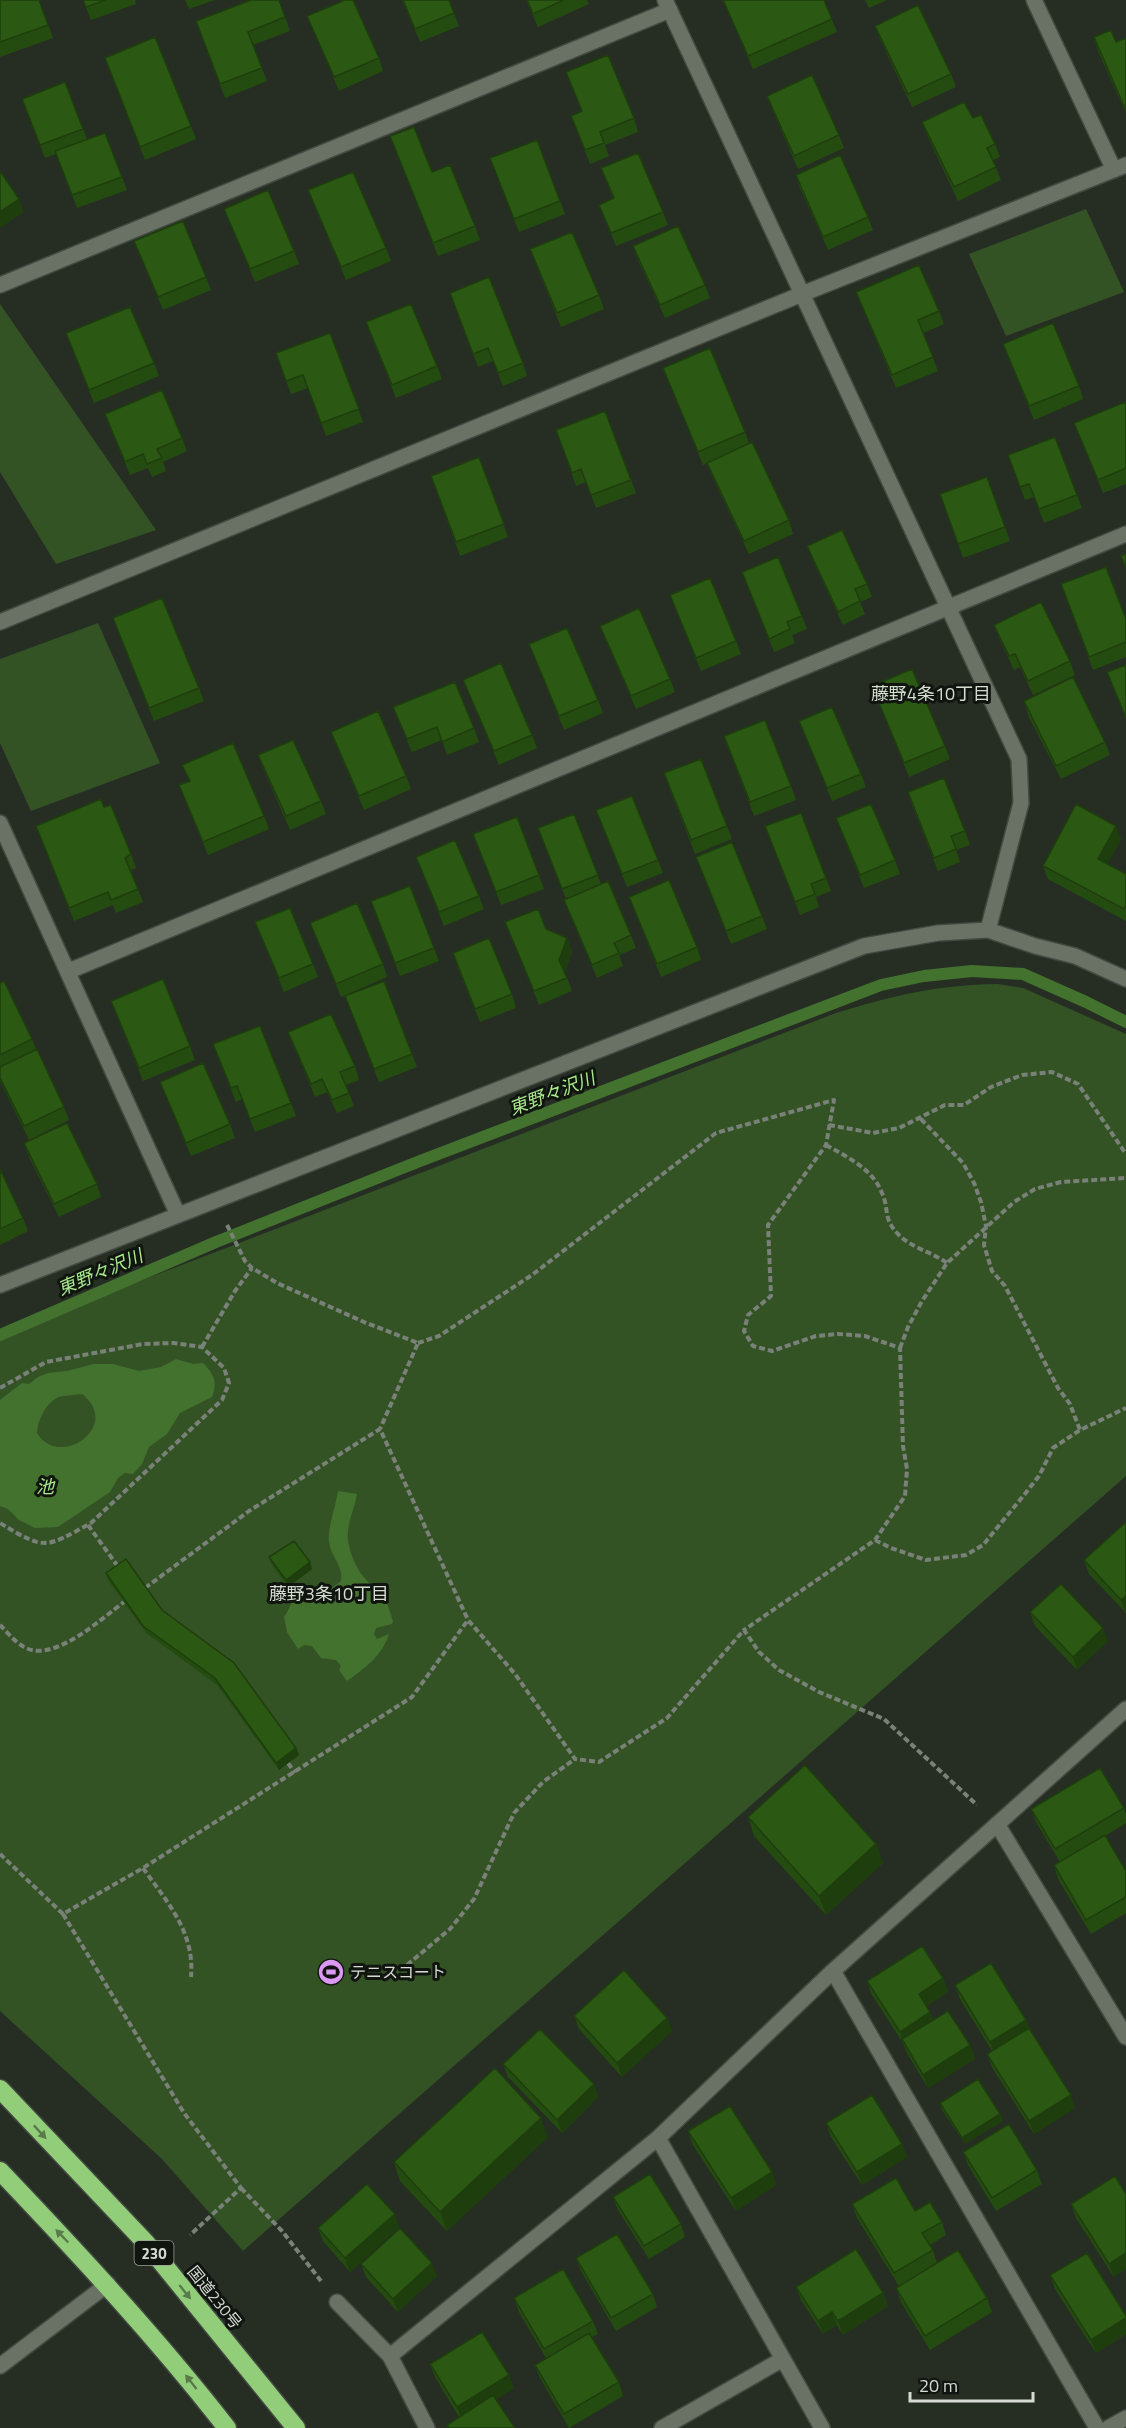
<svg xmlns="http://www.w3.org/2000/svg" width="1126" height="2428" viewBox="0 0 1126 2428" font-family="'Titillium Web','Noto Sans JP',sans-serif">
<rect width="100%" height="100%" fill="#262e24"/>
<!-- green -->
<path fill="#335325" d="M1086,209L1124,292L1006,336L969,254Z
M0,304L156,530L56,564L0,472Z
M98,623L160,763L31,811L0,743V659Z
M998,984L1023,988L1126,1034V1476L243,2251L162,2159L0,2011V1335L836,1013C895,995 937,985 998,984Z"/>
<!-- water -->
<path fill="#43712e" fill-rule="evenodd" d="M176,1359L193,1364L203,1363C214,1374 218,1382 212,1397L180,1413L167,1434L149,1447L142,1464L133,1474L125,1473L118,1478L110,1492L58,1527L35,1528L19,1520L8,1509L0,1506V1400L22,1383L29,1384L38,1377L48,1373L67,1371L94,1364H113L139,1371L161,1367ZM82,1394C123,1426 59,1470 37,1433C38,1419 48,1398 63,1396C69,1395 76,1395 82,1394Z
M338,1491L357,1494C355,1508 346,1525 348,1540C351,1560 362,1583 383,1591L393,1621L392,1624L376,1628L374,1634L377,1639L389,1634C382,1656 365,1668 347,1681L339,1670L341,1666L336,1660L321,1658L312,1646L304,1645L298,1649L287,1632L284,1617C288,1612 295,1596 295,1590L302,1595L312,1596L323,1591L326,1593L341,1581C344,1567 331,1557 329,1542C327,1529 336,1506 338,1491Z"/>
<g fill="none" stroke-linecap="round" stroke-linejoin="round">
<!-- stream -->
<path stroke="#43712e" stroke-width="12" d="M0,1335L216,1242L420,1161L881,985L924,976L972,971L1023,974L1086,1002L1126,1022"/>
<!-- minor casing -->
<g stroke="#424940" stroke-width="18">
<path id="minor" d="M665,0L1019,759L1021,803L988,930
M1034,0L1114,170
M0,285L670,10
M0,622L802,294L1126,165
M0,823L178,1215
M69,971L1126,534
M0,1285L864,946L938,933L988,930L1035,946L1075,956L1126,979
M997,1824L1126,2037
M833,1971L1097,2428
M658,2138L822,2428
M337,2302L390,2356L427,2428
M390,2356L658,2138L833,1971L1126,1709
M0,2366L108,2284
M662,2428L783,2359
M1108,2428L1126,2418"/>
</g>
<!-- highway casing -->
<g stroke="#424940" stroke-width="21">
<path id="highway" d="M0,2089L146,2243L296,2428
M0,2171C79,2254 156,2337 227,2428"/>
</g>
<!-- path -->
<path stroke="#7a8178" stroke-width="4" stroke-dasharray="6 3" stroke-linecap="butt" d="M921,1119L963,1163L974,1183L981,1202L986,1226L984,1245L992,1271L1005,1286L1058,1388L1070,1404L1080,1430
M829,1125L873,1133L899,1128L945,1105H964L991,1087L1022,1075L1052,1072L1078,1084L1126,1154
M826,1145C847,1157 873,1169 882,1193C890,1211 882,1218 899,1235C912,1248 932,1252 947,1263
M227,1225L245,1261L252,1268L277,1283L364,1322L418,1343L380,1429
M418,1343L439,1336L532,1275L716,1133L834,1100L826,1145L768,1225L771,1296L748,1315L744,1331L753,1346L772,1351L816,1336L838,1334L865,1336L900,1348L903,1446L907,1469L905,1496L875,1540L744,1630
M202,1347L235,1291L252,1268
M900,1348L908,1327L922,1301L947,1263L1014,1202L1035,1189L1061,1182L1126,1178
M0,1388L46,1362L143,1344L174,1343L202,1347L224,1368L229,1383L222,1400L91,1523C45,1548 46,1551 0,1523
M88,1525L119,1568
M875,1540L891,1548L926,1560L966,1555L983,1545L1024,1495L1039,1476L1053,1448L1080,1430L1126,1408
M145,1588L249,1511L380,1429L468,1620
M0,1625C7,1632 15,1642 24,1647C53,1664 101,1619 124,1602
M288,1763L295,1773
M0,1854L63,1914L143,1868L412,1697L468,1620L515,1674L575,1759L599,1762L667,1718L744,1630L759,1652L779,1670L819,1692L884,1719L977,1805
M143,1868C167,1902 195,1932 191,1977
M63,1914L184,2113L241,2188L190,2235
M407,1965L450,1929L474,1899L514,1813L543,1782L575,1759
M241,2188L282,2231L321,2281"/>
<!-- minor -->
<use href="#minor" stroke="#6a7266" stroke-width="15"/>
<!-- highway -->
<use href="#highway" stroke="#92ce79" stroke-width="18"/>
</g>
<!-- wall -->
<path fill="#254c10" d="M0,0H39L53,38L0,57Z
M83,0H135L136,4L91,20Z
M185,0H215L189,9Z
M279,0L290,31L253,45L267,81L225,98L196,21Z
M402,0H449L459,26L420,42Z
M526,0H587L589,4L538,27Z
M723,0H824L837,32L753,69Z
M865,0H887L869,8Z
M307,16L379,58L383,71L339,91Z
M875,26L951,74L956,87L912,107L880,39Z
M1094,37L1116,42L1126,38V113L1098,51Z
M105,58L191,126L196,139L145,160Z
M566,72L634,118L638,132L605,145L609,156L590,164L571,116L582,111Z
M65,82L87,139L105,133L127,190L77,208L56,154L45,158L22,99Z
M767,96L839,135L844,148L798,169L772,109Z
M973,118L995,144L1000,157L993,160L1001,180L958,201L927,135L922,122Z
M390,136L432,172L475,226L480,240L438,256Z
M537,140L565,214L519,232L490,158Z
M601,168L663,212L668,225L616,246L599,205L613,199Z
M796,175L868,217L873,230L828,250L800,188Z
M308,190L386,248L391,261L346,280Z
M224,209L294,251L299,264L255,282Z
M134,241L206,277L211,290L163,310Z
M633,246L705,285L710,298L665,318L638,260Z
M530,249L599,295L604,309L561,327Z
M856,292L939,311L944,324L923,333L938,371L896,388Z
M450,293L523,363L527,376L503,386L493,361L478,367Z
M366,322L437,366L442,379L396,398Z
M66,333L154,363L159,376L94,403Z
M330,333L363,422L326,436L308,388L291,394L276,353Z
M1003,344L1079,386L1083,399L1034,420Z
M663,368L745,432L749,443L789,520L793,534L749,554L712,476L707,463L703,465Z
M1126,405V484L1103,493L1074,423Z
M605,411L636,493L596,508L586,482L576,486L556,430Z
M105,414L182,438L187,451L163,462L166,471L152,477L148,468L130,475Z
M1055,437L1082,508L1044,523L1034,497L1025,500L1008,455Z
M479,457L508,537L460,556L431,476Z
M987,477L1010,541L963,558L958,544Z
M807,546L867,584L872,597L860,602L865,614L843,625L812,559Z
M742,572L802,616L807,629L792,635L795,643L774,652Z
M1061,584L1126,619V657L1093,670Z
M670,595L736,641L741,654L701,671Z
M113,618L199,688L204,701L154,721Z
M994,625L1070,661L1075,675L1033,695L1020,667L1014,670L999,638Z
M600,626L670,679L675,692L636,709L605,639Z
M529,644L598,700L603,713L564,730Z
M463,680L532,735L537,748L499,765Z
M872,686L945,746L950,759L909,777Z
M1024,701L1105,742L1110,755L1061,779L1028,715Z
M393,707L474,728L479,742L447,755L442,740L412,752Z
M799,721L861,774L866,787L832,801Z
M331,732L406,776L411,789L364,810L336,745Z
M724,736L791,786L796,800L754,816Z
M258,755L321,801L326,814L290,830L263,768Z
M701,759L732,839L695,854L669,787Z
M182,765L264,816L269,829L208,855L179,785L189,781Z
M912,805L965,831L970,845L956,850L960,862L938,871Z
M104,807L131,854L136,868L130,870L143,902L116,913L113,905L74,921L36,826Z
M801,813L831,891L816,897L819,907L800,915L765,826Z
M574,814L601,884L631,935L636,948L619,955L623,966L597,978L569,913L564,900L566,899L543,842Z
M517,817L544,889L501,905L473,834Z
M836,818L895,860L900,874L864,888Z
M601,823L658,860L663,873L627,887Z
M1116,826L1121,839L1107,864L1126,874V921L1048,879L1043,866Z
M416,857L479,896L484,909L444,926Z
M696,857L762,916L767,929L731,944Z
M410,886L439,961L400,976L371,901Z
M629,897L697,947L701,960L661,977Z
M255,922L313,964L318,977L284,992Z
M505,922L546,929L567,938L572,951L565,972L572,991L539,1005Z
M310,923L383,964L387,977L341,997Z
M457,966L512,994L516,1008L480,1022Z
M384,981L417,1067L379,1082L345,996Z
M0,983L32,1039L36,1049L64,1107L69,1120L29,1140L0,1081Z
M111,1001L190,1046L195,1060L143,1081Z
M288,1032L355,1066L359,1080L346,1085L354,1106L337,1113L327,1092L315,1097Z
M213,1044L291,1103L296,1116L255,1132L242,1099L236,1102Z
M160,1082L230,1124L235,1138L191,1156Z
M24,1143L97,1184L101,1197L59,1217L29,1157Z
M0,1169L23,1218L28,1231L0,1245Z
M1126,1522V1613L1089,1574L1084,1560Z
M269,1557L312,1569L288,1587L271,1564Z
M106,1573L296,1748L299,1755L279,1770L217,1685L146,1633L108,1580Z
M1030,1612L1108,1641L1077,1670L1035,1626Z
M1124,1808L1126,1814V1823L1105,1836L1126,1871V1913L1091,1934L1058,1879L1054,1865L1060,1862L1036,1822L1031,1809Z
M748,1817L876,1844L883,1863L826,1915L754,1836Z
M943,1978L948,1992L926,2006L933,2020L970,2045L975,2059L928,2088L907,2053L903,2043L872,1995L867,1981Z
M955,1985L1026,2020L1030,2030L1075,2108L1034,2134L992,2067L987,2054L992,2051L960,1999Z
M574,2016L667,2018L672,2031L622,2077L579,2029Z
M503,2064L594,2084L598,2097L562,2133L508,2077Z
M940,2103L1000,2114L1003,2121L965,2144L942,2110Z
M826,2123L902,2144L907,2157L862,2185L831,2137Z
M688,2131L772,2172L776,2185L736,2211L693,2145Z
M548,2137L447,2231L400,2181L394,2162Z
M963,2152L1037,2170L1042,2184L996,2211L968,2165Z
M1126,2194L1114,2277L1076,2218L1071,2204Z
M613,2197L681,2224L685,2237L649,2259L618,2210Z
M852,2204L915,2211L942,2222L946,2235L930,2245L933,2250L937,2263L987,2298L992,2312L930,2350L901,2302L896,2288L899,2286L857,2218Z
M399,2227L350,2272L323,2241L318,2228Z
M576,2258L653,2294L657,2307L616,2331L581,2271Z
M361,2264L437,2276L398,2312L366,2277Z
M1050,2275L1126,2316V2334L1096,2353L1055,2289Z
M796,2287L883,2293L888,2306L843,2335L837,2325L823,2334L801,2300Z
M514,2298L593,2321L598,2334L592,2337L619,2382L623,2396L569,2428L540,2378L535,2365L546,2358L519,2312Z
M430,2364L514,2388L496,2399L515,2428H448L447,2425L459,2417L435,2377Z"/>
<!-- shaded-wall -->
<path fill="#1e3e0d" d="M19,199L24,212L0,228V212Z
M1116,826L1121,839L1103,873L1098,859Z
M567,938L572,951L564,973L559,960Z
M310,1562L312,1569L288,1587L286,1580Z
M1126,1596V1613L1121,1600Z
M1103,1628L1108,1641L1077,1670L1073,1657Z
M296,1748L299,1755L279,1770L276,1763Z
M876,1844L883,1863L826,1915L819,1896Z
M943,1978L948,1992L923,2008L919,1994Z
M930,2012L935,2025L903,2042L900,2032Z
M667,2018L672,2031L622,2077L617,2063Z
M1026,2020L1031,2033L995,2056L990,2042Z
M970,2045L975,2059L928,2088L923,2075Z
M594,2084L598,2097L562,2133L557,2120Z
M1071,2095L1075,2108L1034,2134L1029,2121Z
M1000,2114L1003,2121L965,2144L962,2138Z
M541,2118L548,2137L447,2231L440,2212Z
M902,2144L907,2157L862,2185L857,2172Z
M772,2172L776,2185L736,2211L731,2198Z
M395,2214L399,2227L350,2272L345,2258Z
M1126,2253V2269L1114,2277L1109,2264Z
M432,2263L437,2276L398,2312L393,2299Z
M883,2293L888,2306L843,2335L838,2321Z
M832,2312L837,2325L823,2334L818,2321Z
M1126,2318V2334L1096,2353L1091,2340Z
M509,2375L514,2388L462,2421L457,2407Z"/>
<!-- building -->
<path fill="#2b5813" stroke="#1e3e0d" stroke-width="1.5" d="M0,0H39L48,25L0,42Z
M83,0H106L86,7Z
M251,0H279L285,17L248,32L262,68L220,84L196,21Z
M345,0H353L379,58L334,77L307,16Z
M403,0H449L454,13L415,29Z
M527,0H564L533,14Z
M723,0H824L832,19L748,56Z
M918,5L951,74L908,94L875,26Z
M1111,30L1116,42L1126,38V111L1094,37Z
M155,37L191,126L140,147L105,58Z
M608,55L634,118L600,132L604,143L585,150L571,116L582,111L566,72Z
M812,75L839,135L794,156L767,96Z
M65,82L83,129L40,145L22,99Z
M964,102L973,118L981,115L995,144L987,148L996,167L954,187L922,122Z
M414,127L432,172L450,165L475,226L433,243L390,136Z
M105,133L122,177L72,195L55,151Z
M537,140L560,201L514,219L490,158Z
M638,153L663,212L611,233L599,205L614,198L601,168Z
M840,155L868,217L823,237L796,175Z
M0,171L19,199L0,212Z
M353,172L386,248L341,267L308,190Z
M268,190L294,251L250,269L224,209Z
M183,221L206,277L158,297L134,241Z
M678,226L705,285L660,305L633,246Z
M572,232L599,295L557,313L530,249Z
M919,265L939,311L918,320L933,357L892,375L856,292Z
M489,277L523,363L498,373L488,348L473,354L450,293Z
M411,304L437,366L392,385L366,322Z
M130,307L154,363L89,390L66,333Z
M1053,323L1079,386L1029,406L1003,344Z
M330,333L359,409L321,423L303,375L286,381L276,353Z
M710,348L745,432L698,452L663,368Z
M162,390L182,438L157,449L162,458L147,464L143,454L125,462L105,414Z
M1125,402L1126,405V468L1098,480L1074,423Z
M605,411L631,480L591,495L581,469L572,473L556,430Z
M1055,437L1077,495L1039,509L1029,484L1020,487L1008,455Z
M752,442L789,520L744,541L707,463Z
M479,457L504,524L456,542L431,476Z
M987,477L1005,527L958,544L940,494Z
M842,530L867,584L855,589L860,601L838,612L807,546Z
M1126,554V568L1121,556Z
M778,557L802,616L787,622L790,629L769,639L742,572Z
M1106,567L1126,619V642L1089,657L1061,584Z
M710,578L736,641L696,658L670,595Z
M162,598L199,688L149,708L113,618Z
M1041,602L1070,661L1028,681L1015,654L1009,656L994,625Z
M639,608L670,679L631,696L600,626Z
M567,628L598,700L559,716L529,644Z
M501,663L532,735L494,751L463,680Z
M1126,665V718L1107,672Z
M912,669L945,746L904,763L872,686Z
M1073,677L1105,742L1056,766L1024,701Z
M455,682L474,728L442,742L437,727L407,739L393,707Z
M832,707L861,774L827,788L799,721Z
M378,711L406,776L359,796L331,732Z
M765,720L791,786L750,802L724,736Z
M293,740L321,801L286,816L258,755Z
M233,743L264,816L203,842L179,785L190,781L182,765Z
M701,759L727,826L691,840L664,773Z
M944,778L965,831L951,836L956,849L934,858L908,792Z
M632,796L658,860L622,874L596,810Z
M101,799L104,807L111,805L131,854L125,858L138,889L111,900L108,892L69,908L36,826Z
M871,804L895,860L860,875L836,818Z
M1076,804L1116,826L1098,859L1126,874V905L1124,909L1043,866Z
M801,813L826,878L811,884L815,894L795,902L765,826Z
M574,814L598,875L562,889L538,828Z
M517,817L539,875L496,892L473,834Z
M455,840L479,896L439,912L416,857Z
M732,842L762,916L726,931L696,857Z
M669,880L697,947L657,964L629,897Z
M608,881L631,935L614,943L619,953L592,965L564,900Z
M410,886L434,948L395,963L371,901Z
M357,903L383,964L336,984L310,923Z
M290,908L313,964L279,978L255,922Z
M538,909L546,929L567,938L559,960L567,978L534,991L505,922Z
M489,938L512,994L475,1009L453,953Z
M163,979L190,1046L139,1068L111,1001Z
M4,981L32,1039L0,1055V983Z
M384,981L412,1054L374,1069L345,996Z
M331,1014L355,1066L340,1072L349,1093L332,1100L322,1079L311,1084L288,1032Z
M260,1026L291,1103L250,1119L237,1086L231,1088L213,1044Z
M37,1049L64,1107L24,1126L0,1078V1067Z
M203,1063L230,1124L186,1143L160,1082Z
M67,1123L97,1184L54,1204L24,1143Z
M0,1169L23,1218L0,1229Z
M1126,1522V1596L1121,1600L1084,1560Z
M294,1541L310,1562L286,1580L269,1557Z
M126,1559L162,1610L234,1663L296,1748L276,1763L215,1678L143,1626L106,1573Z
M1061,1584L1103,1628L1073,1657L1030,1612Z
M805,1765L876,1844L819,1896L748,1817Z
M1100,1768L1124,1808L1055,1849L1031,1809Z
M1105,1835L1126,1871V1897L1086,1920L1054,1865Z
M922,1946L943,1978L919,1994L930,2012L900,2032L867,1981Z
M991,1963L1026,2020L990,2042L955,1985Z
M624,1970L667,2018L617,2063L574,2016Z
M948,2011L970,2045L923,2075L902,2039Z
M1029,2028L1071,2095L1029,2121L987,2054Z
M540,2029L594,2084L557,2120L503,2064Z
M495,2068L541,2118L440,2212L394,2162Z
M978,2079L1000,2114L962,2138L940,2103Z
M872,2095L902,2144L857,2172L826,2123Z
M730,2106L772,2172L731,2198L688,2131Z
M1009,2124L1037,2170L992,2198L963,2152Z
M650,2174L681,2224L644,2246L613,2197Z
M1115,2176L1126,2194V2253L1109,2264L1071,2204Z
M896,2178L915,2211L930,2202L942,2222L922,2233L933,2250L894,2273L852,2204Z
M367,2184L395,2214L345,2258L318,2228Z
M400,2228L432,2263L393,2299L361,2264Z
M617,2234L653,2294L611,2318L576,2258Z
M856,2249L883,2293L838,2321L832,2312L818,2321L796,2287Z
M958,2250L987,2298L925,2336L896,2288Z
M1087,2253L1126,2316V2318L1091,2340L1050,2275Z
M563,2269L593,2321L544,2349L514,2298Z
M482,2332L509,2375L457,2407L430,2364Z
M589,2333L619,2382L564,2414L535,2365Z
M493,2395L515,2428H449L447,2425Z"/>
<!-- one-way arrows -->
<defs><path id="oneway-solid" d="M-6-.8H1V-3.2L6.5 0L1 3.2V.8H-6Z" transform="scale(1.5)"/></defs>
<g fill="#587b4a">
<use href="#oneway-solid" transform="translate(40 2132) rotate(47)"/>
<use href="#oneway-solid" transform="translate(62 2236) rotate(-134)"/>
<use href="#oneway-solid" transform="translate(185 2292) rotate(51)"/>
<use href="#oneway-solid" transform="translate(191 2382) rotate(-128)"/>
</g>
<!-- icons -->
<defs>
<g id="stadium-disc" transform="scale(1.35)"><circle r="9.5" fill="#dc99f4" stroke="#111510"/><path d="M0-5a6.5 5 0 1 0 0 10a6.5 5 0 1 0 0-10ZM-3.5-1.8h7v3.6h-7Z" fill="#111"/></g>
</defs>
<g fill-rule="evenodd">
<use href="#stadium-disc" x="331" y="1972"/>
</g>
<g text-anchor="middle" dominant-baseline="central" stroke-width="6" stroke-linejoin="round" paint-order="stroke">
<!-- shield labels -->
<rect fill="#111510" stroke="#9a9f98" stroke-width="1.5" x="134.5" y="2241" width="39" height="24" rx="4.5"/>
<g font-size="15" font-weight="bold" fill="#d5dad3">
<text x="154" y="2253">230</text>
</g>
<!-- poi labels -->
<g font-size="16" fill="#d5dad3" stroke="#111510" text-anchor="start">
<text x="350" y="1972">テニスコート</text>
</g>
<!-- street labels -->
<g font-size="16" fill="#d5dad3" stroke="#111510">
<text transform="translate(215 2297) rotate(51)">国道230号</text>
</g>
<!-- neighbourhood labels -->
<g font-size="18" fill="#d4ded0" stroke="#111510">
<text x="931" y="693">藤野4条10丁目</text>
<text x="329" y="1593">藤野3条10丁目</text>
</g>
<!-- water labels -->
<g font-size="18" font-style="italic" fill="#a9eb8d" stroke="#111510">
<text transform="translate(552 1093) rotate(-21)">東野々沢川</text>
<text transform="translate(100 1272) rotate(-23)">東野々沢川</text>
<text x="45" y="1486">池</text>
</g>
</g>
<!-- scale -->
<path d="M910 2392v9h123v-9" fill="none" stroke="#d5dad3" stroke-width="3"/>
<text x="919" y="2392" font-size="18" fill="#d5dad3" stroke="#111510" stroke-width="4.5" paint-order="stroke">20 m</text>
</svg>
